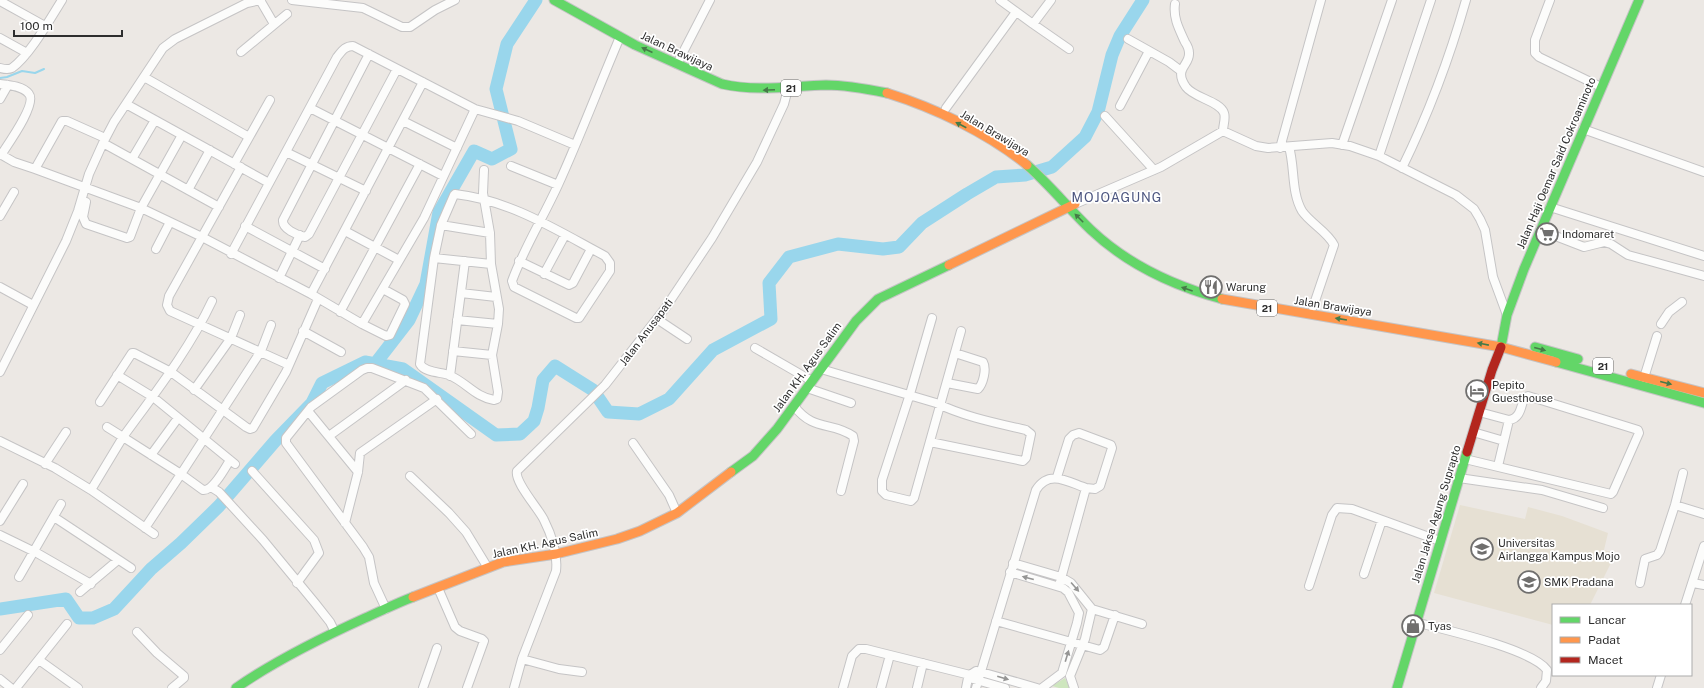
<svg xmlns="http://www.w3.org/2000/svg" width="1704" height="688" viewBox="0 0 1704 688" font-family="'Public Sans',sans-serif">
<rect width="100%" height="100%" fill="#ece8e4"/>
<!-- education -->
<path fill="#e6e0d3" d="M1460,505L1525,519L1528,507L1562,516L1608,533L1604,550L1616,553L1590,605H1553V625L1434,593Z"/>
<!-- green -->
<path fill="#cee6be" d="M1065,678L1070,688H1059L1052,686Z"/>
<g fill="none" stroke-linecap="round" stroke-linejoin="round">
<!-- stream -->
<path stroke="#99d6ec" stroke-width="2" d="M0,78L7,77L22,71L35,73L44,69"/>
<!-- river -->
<path stroke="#99d6ec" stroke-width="13" d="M375,364L409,320L426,284L439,212L474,151L492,159L511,149L496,89L507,44L536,0
M0,609L66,599L79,618H93L114,609L151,569L181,543L219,506L276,440L312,403L322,383L365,362L403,369L496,435L520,434L534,421L538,408L543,380L555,366L593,390L608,412L639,414L669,399L713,350L771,319L769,283L789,257L838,244L883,249L899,247L922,223L967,194L996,177L1025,175L1052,167L1085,137L1098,112L1112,55L1120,36L1143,0"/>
<!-- street casing -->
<g stroke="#c5c4c5" stroke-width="10">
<path id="street" d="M260,0L274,24
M292,0L363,8L402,27H410L435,10L455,0
M1000,0L1033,24L1051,0
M1550,0L1535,40V53L1539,57L1601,87
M0,1L45,26
M1175,4C1173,18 1179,29 1185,42C1187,45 1189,49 1189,53C1190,66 1173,68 1186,87C1194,98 1220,101 1224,113C1226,118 1223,125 1223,131
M1033,24L1069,49
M0,38L27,53
M1128,39L1169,62L1181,71
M241,52L287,14
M369,54L283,220C282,229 297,235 305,237L309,234L397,69
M677,64L710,0
M0,68C4,69 8,70 12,68C30,55 50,19 62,0
M144,77L249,137
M0,84C9,85 23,86 29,94C37,104 8,144 1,155
M0,99L8,85
M126,104L269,183
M1120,106L1149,51
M310,108L443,176
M946,108L1016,12
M1105,116L1154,170
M403,121L457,148
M1583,129L1704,172
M105,138L67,121H62L35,169L141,208L202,237L311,294L362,324L386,336L390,335L405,304L403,300L383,289
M103,143L219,207
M1342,145L1392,0
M1289,147C1295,167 1291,192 1302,211C1310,223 1328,232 1334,245L1313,307
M1280,148L1321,0
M286,152L366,191
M0,154L14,162L35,169
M1379,156L1431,0
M132,159L155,120
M234,164L270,100
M511,166L558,185
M241,167L169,296L167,305L170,311L289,365
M1402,168C1429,113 1449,60 1466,0
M484,170L483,193L490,233L491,264L499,309L498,324L492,355L498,392L497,399L494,400C475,397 466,382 449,375C441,372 425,373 420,364L434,258L441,225L454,195L455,194C510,200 558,231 605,256L610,263V271L579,318H576L514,287L512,281C524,248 543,218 558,185C580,137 599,86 620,37
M188,190L210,150
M86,202L83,217L86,224L127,238L130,237L141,208L182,135
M1075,204L1161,167L1223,131L1256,146L1268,148L1332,143L1350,146L1379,156L1456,195L1474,209L1480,219L1485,230L1493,277L1507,315
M1550,207L1704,256
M0,216L14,192
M441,225L490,233
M245,226L325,269
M1540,230L1584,247L1604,242L1611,244L1628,255L1704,276
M345,231L399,260
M156,249L170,222
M231,254L337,57C342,51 345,46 353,46L475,109L518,121L575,145
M434,258L491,264
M519,261L569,285L573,283L591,249
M544,274L565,235
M279,278L300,235
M0,287L33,305
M461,293L496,297
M311,294L423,82
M340,312L420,164
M932,318L910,394L882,480V491L886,495L911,501L914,498L961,331
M657,319L687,339
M457,320L498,324
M362,324L424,218L475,109
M1661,324L1669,312L1682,302
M303,331L341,352
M755,348L812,381
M453,351L492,355
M821,369L936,403C965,417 996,423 1026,430L1031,434L1026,458L1023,461L930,442
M0,372L66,241L78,211L89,174L103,143L114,122L163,48L175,39L247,3L261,0
M117,375L153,397L235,464
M450,376L465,261
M1643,381L1657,336
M947,383L978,389C983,384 987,369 983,362L955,353
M807,388L851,403
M194,390L231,338L240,315
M100,402L132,353H134L171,372L246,427L250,429L253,428L286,372L318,299
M794,406C814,432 831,421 853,436L854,441L841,491
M308,411L358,472
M107,427L123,437C155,393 189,350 212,301
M1473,432L1504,441
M329,436L406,380
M0,441L55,468L91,490L154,534
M633,443L669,495L677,513
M151,455L178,418
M1465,459L1611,494L1613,492L1639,433L1638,430L1528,396L1524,398C1521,407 1520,419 1509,420L1479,412
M230,460C225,468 213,491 203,490L181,474L261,351L271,325
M45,464L66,432
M1498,466L1509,420
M252,471L314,540L319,553L297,583
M410,476L449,513L466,532L488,568
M1057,477L1069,439L1073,435L1079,433L1111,445L1112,448L1100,486L1095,489L1086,488L1059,586
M1459,478L1542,490L1603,508
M211,487L219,492L263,540L315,603L330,622L335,632
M91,490L123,437L181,474L145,528
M1675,505L1704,514
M54,517L131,568
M0,521L23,484
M345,523L358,472L360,453L437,399
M0,535L37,553L91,584
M1013,563L1061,577L1071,583L1092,609L1085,639L1070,676L1074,688
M1010,572L1063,588L1068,592L1079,613L1077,623L1062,673L1042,688
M1364,574L1382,520
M19,577L61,504
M1640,583L1645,559L1657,555L1660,551L1675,505L1683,473
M1693,583L1704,585
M1309,586L1332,515L1337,508L1352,509L1440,541
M438,588L455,627L460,631L482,639L484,641L467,688
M80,592L118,560
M1685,605L1704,546
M386,609L374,583L369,557L363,547L286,443V438L311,407L362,370L367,368H372L424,388L471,434
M1092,609L1142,624
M996,621L1100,650L1104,647L1115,615
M1415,622C1442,629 1532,649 1547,670L1546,681L1541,688
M137,632L157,653L184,676V678L172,688
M0,650L28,615
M522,659L559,669L582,672
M39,660L78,688
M970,675L976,671L981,672L1037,688
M0,679L11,688
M973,679L1005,688
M16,688L67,624
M423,688L437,648
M514,688L522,659L556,571C558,553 552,536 544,520C539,509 514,482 517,471L605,385L666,307L712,238L757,162L784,104L789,85
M843,688L852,656L859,649H866L970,675
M881,688L890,655
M917,688L923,663
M966,688L968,678
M976,688L1036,490C1049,469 1068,482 1086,488
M1657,688L1661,675"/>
</g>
<!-- fast casing -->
<g stroke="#c5c4c5" stroke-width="11">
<path id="fast" d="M554,0L635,45L722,84C758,92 790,86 826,85C846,85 867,89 887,93
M1027,165C1050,185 1069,209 1091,230C1128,265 1174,286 1222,299
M1501,347L1507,315L1524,269L1639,0
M1535,347L1578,359
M1556,362L1704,403
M731,472L753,456L777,429L856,321L878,299L949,265
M236,688C276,660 321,638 365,618C381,611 397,603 413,597
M1397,688L1467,452"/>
</g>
<!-- slow casing -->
<g stroke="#c5c4c5" stroke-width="11">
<path id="slow" d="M887,93C935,108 988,133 1027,165
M949,265L1075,204
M1222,299L1501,347L1556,362
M1631,374L1704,393
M413,597L503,562L556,554L617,539L640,531L677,513L731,472"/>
</g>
<!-- jam casing -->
<g stroke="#c5c4c5" stroke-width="11">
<path id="jam" d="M1467,452L1492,370L1501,347"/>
</g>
<!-- street -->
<use href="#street" stroke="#fcfcfb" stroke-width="8"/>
<!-- fast -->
<use href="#fast" stroke="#63d668" stroke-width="9"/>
<!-- slow -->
<use href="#slow" stroke="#ff974d" stroke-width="9"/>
<!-- jam -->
<use href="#jam" stroke="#b3261e" stroke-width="9"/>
</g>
<!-- one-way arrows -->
<defs><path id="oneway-solid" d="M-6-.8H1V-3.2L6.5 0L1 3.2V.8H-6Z"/></defs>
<g fill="#467a48">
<use href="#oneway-solid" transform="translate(647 50) rotate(-156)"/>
<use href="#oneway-solid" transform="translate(769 90) rotate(178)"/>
<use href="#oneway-solid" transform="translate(961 125) rotate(-153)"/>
<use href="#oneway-solid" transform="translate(1079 218) rotate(-135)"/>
<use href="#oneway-solid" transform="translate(1187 289) rotate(-161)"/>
<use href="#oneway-solid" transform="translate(1341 319) rotate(-171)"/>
<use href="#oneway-solid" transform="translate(1483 344) rotate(-169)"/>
<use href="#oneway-solid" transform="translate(1540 349) rotate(15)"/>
<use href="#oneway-solid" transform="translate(1666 383) rotate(14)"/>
</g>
<g fill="#959594">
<use href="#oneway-solid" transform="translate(1028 578) rotate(-165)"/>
<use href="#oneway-solid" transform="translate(1075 587) rotate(49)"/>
<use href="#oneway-solid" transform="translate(1067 656) rotate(-73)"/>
<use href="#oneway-solid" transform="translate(1003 678) rotate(16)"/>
</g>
<!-- icons -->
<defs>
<g id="supermarket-ring" transform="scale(1.15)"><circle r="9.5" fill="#fff" stroke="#706f6e" stroke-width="1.5"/><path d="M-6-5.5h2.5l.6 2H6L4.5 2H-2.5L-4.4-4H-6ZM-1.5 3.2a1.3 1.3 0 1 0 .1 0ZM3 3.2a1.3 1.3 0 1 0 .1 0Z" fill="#706f6e"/></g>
<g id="restaurant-ring" transform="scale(1.15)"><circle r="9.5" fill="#fff" stroke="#706f6e" stroke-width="1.5"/><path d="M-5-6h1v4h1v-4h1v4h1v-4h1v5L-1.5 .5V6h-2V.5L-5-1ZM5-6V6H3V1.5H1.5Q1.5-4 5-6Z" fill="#706f6e"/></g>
<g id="hotel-ring" transform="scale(1.15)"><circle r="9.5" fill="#fff" stroke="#706f6e" stroke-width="1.5"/><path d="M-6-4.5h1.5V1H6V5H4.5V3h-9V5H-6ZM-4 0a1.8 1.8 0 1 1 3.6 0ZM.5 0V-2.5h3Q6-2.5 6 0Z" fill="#706f6e"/></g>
<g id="university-ring" transform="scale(1.15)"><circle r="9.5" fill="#fff" stroke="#706f6e" stroke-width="1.5"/><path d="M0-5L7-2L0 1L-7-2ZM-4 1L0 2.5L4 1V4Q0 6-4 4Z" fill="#706f6e"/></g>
<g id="school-ring" transform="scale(1.15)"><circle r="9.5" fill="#fff" stroke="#706f6e" stroke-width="1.5"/><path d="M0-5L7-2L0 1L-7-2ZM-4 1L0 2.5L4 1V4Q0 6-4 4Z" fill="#706f6e"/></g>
<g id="shop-ring" transform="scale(1.15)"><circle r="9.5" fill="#fff" stroke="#706f6e" stroke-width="1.5"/><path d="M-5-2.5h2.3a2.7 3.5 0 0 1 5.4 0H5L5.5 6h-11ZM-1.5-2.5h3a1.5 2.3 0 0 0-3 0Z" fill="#706f6e"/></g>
</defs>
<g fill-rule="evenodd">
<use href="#supermarket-ring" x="1547" y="234"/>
<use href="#restaurant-ring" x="1211" y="287"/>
<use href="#hotel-ring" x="1477" y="391"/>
<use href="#university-ring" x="1482" y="549"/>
<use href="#school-ring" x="1529" y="582"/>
<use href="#shop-ring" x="1413" y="626"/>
</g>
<g text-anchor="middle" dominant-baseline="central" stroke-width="3.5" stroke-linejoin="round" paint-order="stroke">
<!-- shield labels -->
<g fill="#fff" stroke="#6d6d6d" stroke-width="1">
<rect x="781" y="80" width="20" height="16" rx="3"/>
<rect x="1257" y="300" width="20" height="16" rx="3"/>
<rect x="1593" y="358" width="20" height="16" rx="3"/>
</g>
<g font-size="10" font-weight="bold" fill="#2e2e2e">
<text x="791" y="88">21</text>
<text x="1267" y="308">21</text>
<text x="1603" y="366">21</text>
</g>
<!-- street labels -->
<g font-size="11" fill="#2e2e2e" stroke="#fff">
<text transform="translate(677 51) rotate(25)">Jalan Brawijaya</text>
<text transform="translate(995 133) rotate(31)">Jalan Brawijaya</text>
<text transform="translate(1556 163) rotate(-67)">Jalan Haji Oemar Said Cokroaminoto</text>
<text transform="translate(1333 306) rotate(9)">Jalan Brawijaya</text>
<text transform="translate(646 332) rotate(-53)">Jalan Anusapati</text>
<text transform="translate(807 367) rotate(-54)">Jalan KH. Agus Salim</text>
<text transform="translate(1436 514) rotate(-73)">Jalan Jaksa Agung Suprapto</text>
<text transform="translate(545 543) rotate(-12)">Jalan KH. Agus Salim</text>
</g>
<!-- poi labels -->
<g font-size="11" fill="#2e2e2e" stroke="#fff" text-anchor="start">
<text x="1562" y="234">Indomaret</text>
<text x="1226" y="287">Warung</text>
<text x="1492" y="385">Pepito<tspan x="1492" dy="13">Guesthouse</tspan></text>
<text x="1498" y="543">Universitas<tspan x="1498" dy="13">Airlangga Kampus Mojo</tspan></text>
<text x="1544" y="582">SMK Pradana</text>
<text x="1428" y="626">Tyas</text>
</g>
<!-- quarter labels -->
<g font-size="13" letter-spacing="1" fill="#4d5680" stroke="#fff">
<text x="1117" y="197">MOJOAGUNG</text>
</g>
</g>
<!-- legend -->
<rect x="1552" y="604" width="140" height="72" fill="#ffffff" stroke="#ababab"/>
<rect x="1560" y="617" width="20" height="6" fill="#63d668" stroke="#ababab"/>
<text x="1588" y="624" font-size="12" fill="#2e2e2e">Lancar</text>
<rect x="1560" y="637" width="20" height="6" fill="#ff974d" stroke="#ababab"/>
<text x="1588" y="644" font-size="12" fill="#2e2e2e">Padat</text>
<rect x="1560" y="657" width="20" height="6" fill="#b3261e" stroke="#ababab"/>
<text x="1588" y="664" font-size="12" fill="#2e2e2e">Macet</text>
<!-- scale -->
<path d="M14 30v6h108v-6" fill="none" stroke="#2e2e2e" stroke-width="2"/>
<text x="20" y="30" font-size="12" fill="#2e2e2e" stroke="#ffffff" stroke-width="3" paint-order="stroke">100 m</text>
</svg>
